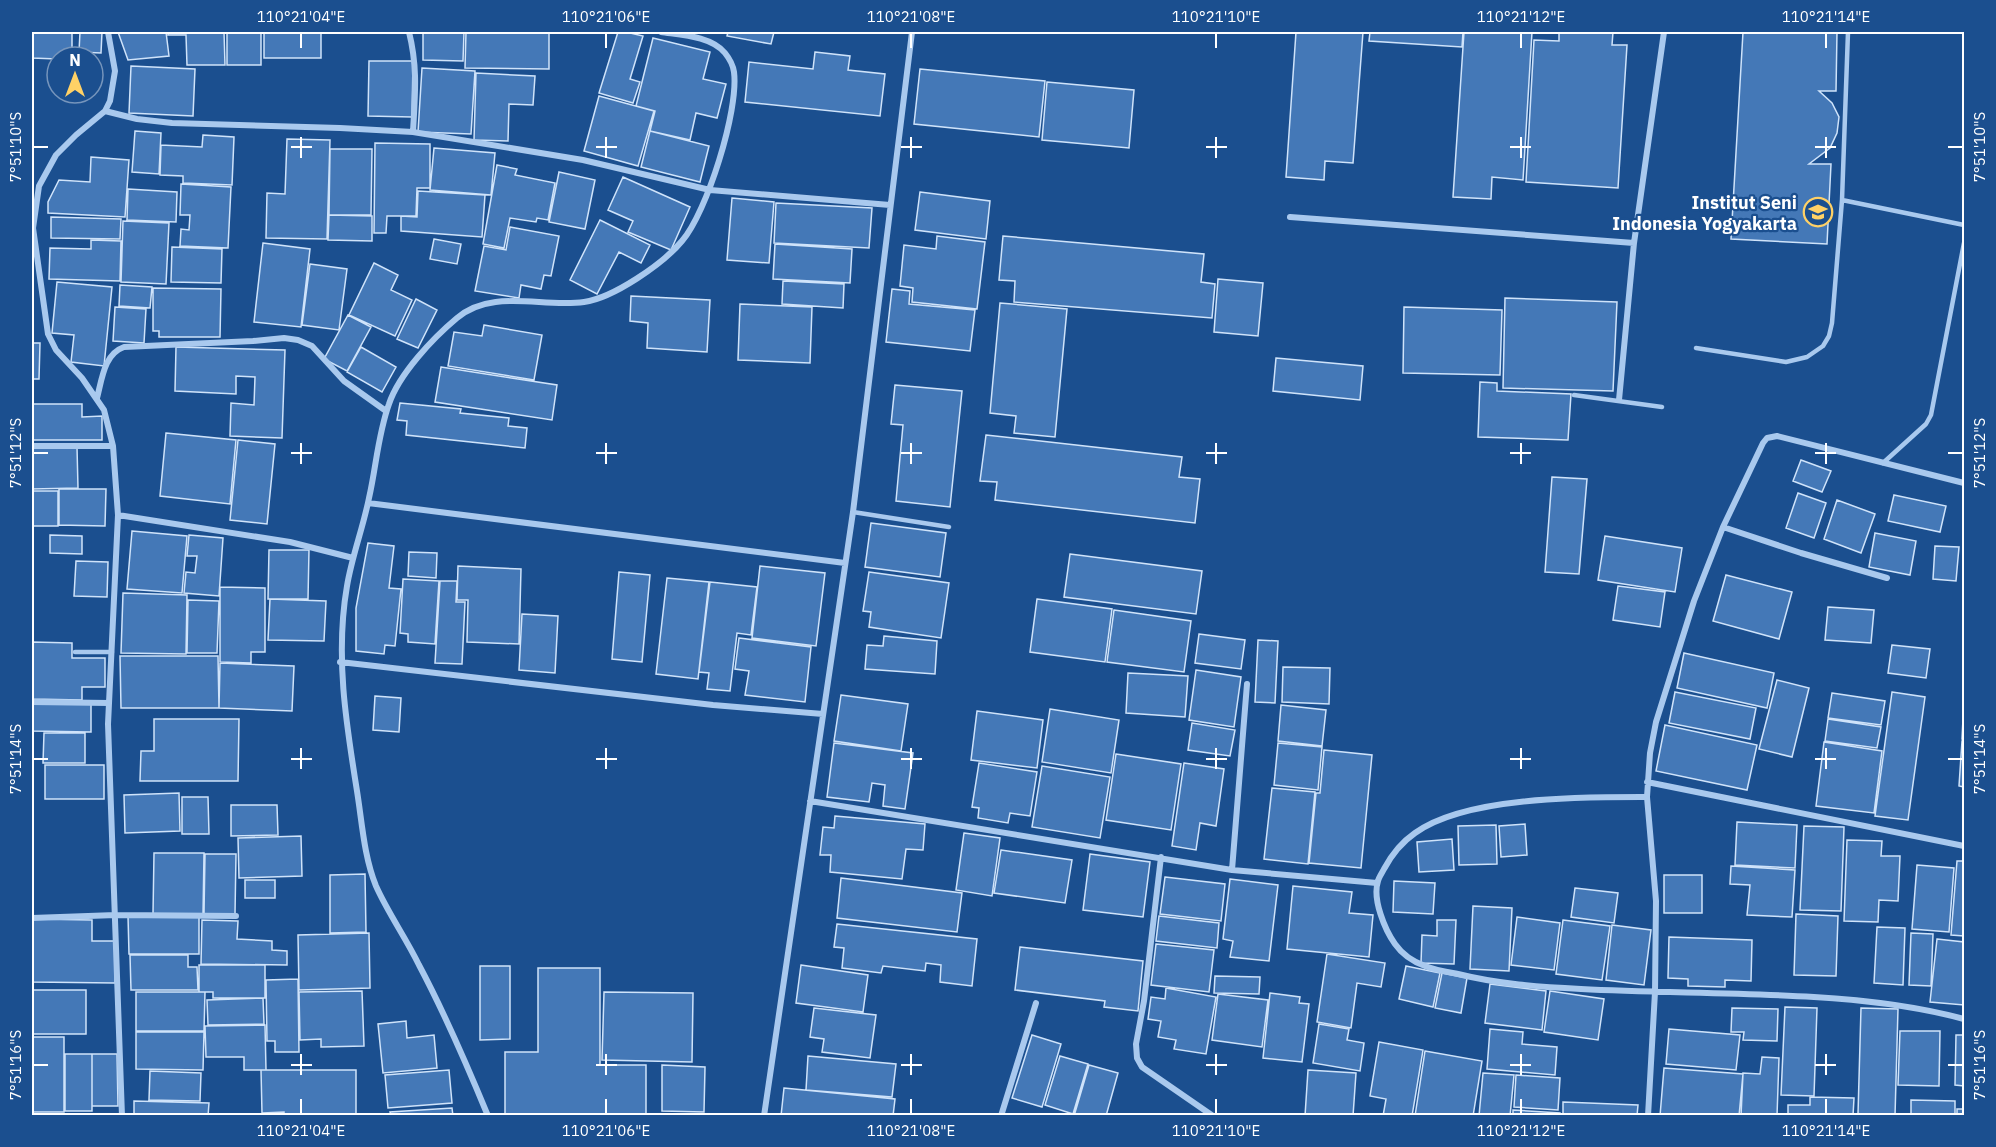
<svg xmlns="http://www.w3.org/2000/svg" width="1996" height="1147" viewBox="0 0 1996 1147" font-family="'IBM Plex Sans',sans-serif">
<rect width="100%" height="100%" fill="#1b4f8f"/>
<!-- building -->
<path fill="#4478b7" stroke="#cfe3fa" stroke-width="1.5" d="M32,32H72V57H57V59L32,58Z
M80,32H102L101,53L79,52Z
M118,32H166L169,56L128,60Z
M168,32H224L225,65H187L186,35H168Z
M227,32H261V65H227Z
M264,32H321V58H264Z
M423,32H464L463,61L423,60Z
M466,32L549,33V69L465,68Z
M618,32H626L643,36L630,79L640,82L633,103L599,93Z
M728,32H774L771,44L727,36Z
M1296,32H1363L1353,163L1325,161L1324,180L1286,177Z
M1370,32H1463L1462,47L1369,41Z
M1464,32H1532L1523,180L1492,177L1491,199L1453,197Z
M1559,32H1613L1612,45H1627L1618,188L1526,182L1534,40L1559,41Z
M1743,32H1837L1836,91H1819L1832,103L1839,117L1837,133L1830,148L1809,164H1831L1827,244L1731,239Z
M653,38L710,52L703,79L726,84L717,118L696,113L690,140L650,131L655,111L636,106Z
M815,52L850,56L848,70L885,74L880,116L745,102L749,62L813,69Z
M369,61H413L412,117L368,116Z
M131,66L195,69L193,116L129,113Z
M422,68L475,71L471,134L418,132Z
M920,69L1045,81L1039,137L914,124Z
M476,73L535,76L533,105L509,104L508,141L474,140Z
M1047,82L1134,90L1129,148L1042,140Z
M599,96L654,111L638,166L584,151Z
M135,131L161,133L159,174L132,172Z
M650,131L709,146L700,182L641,167Z
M203,135L234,137L232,185L183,183V176L160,175L161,145L202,147Z
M287,139L330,140L327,239L266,238L267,193L285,194Z
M375,143L430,144V188H417L416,216H387L386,233H374Z
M434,148L495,153L491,195L430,190Z
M330,149H372L371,215H329Z
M91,157L129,160L125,217L48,213V202L59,180L90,182Z
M497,165L517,169L515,175L555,183L548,220L537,218L536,222L510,218L504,248L483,244Z
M559,172L595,180L585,229L549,222Z
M623,177L690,207L671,250L628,232L633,221L608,210Z
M181,184L231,187L228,248L180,246L181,229L189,230L190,215H180Z
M128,189L177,192L176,222L127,220Z
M418,191L485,195L482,237L401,231V216L417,217Z
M920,192L990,201L986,239L915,230Z
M732,198L774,202L769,263L727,260Z
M776,203L872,208L869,248L774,243Z
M329,215L372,216V241L328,240Z
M51,217L121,219L120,239L51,238Z
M600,220L650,245L641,263L619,252L597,294L570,280Z
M123,221L169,223L166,284L121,282Z
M510,227L559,236L551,276L544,275L541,289L521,285L519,298L475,291L484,246L506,250Z
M937,236L985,242L977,309L912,302L913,288L900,286L904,245L936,249Z
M1003,236L1204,254L1201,282L1215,284L1212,318L1014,302L1015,281L999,280Z
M434,239L461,244L457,264L430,259Z
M91,240L121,241L120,281L49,279L50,248L91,249Z
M263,243L310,249L301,327L254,322Z
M775,244L852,249L850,283L773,279Z
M172,247L222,249L221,283L171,282Z
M374,263L398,275L391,290L412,300L395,336L349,315Z
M310,264L347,269L339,330L302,325Z
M1218,279L1263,283L1258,336L1214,332Z
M783,281L844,284L843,308L782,304Z
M57,282L112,287L104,366L71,362L74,335L52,333Z
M120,285L152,287L150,308L119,306Z
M153,288L221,289L220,337H159V331H153Z
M892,289L910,291L909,304L975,310L970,351L886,342Z
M631,296L710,300L707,352L647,348L648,323L630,321Z
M1505,298L1617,302L1613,391L1503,388Z
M416,299L437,310L418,348L397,339Z
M1000,303L1067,309L1055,437L1014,433L1016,416L990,413Z
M740,304L812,307L810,363L738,360Z
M115,307L146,309L144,343L113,341Z
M1404,307L1502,310L1500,375L1403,373Z
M348,315L371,327L347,371L324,359Z
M484,325L542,335L534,380L448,366L454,332L482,336Z
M32,343H40L39,379H32Z
M176,347L285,350L282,438L230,436L231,403L254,405L255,377L236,376V394L175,391Z
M361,347L396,367L382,392L347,372Z
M1276,358L1363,366L1360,400L1273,391Z
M441,367L557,385L552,420L435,402Z
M1480,382L1497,383V391L1571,394L1568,440L1478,437Z
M895,385L962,391L950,507L896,501L903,425L891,424Z
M400,403L461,409L460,413L509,418L508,426L527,428L525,448L406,435L407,421L397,420Z
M32,404H82V417L102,416V440H32Z
M166,433L236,440L230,504L160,496Z
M986,435L1182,457L1179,477L1200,479L1195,523L995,500L997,482L980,481Z
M238,440L275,444L267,524L230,520Z
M77,447L78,488L32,489V448Z
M1801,460L1831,471L1822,492L1793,481Z
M1552,477L1587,479L1579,574L1545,572Z
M59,489H106L105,526L59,525Z
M32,491H58V526H32Z
M1798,493L1826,503L1814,538L1786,528Z
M1894,495L1946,506L1940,532L1888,521Z
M1837,500L1875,514L1861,553L1824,539Z
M871,523L946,533L940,577L865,567Z
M132,531L187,536L182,593L127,589Z
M1875,533L1916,541L1910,575L1869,567Z
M50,535L82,536V554L50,553Z
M189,535L223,538L219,596L184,593L186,572L195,573L197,556H187Z
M1605,536L1682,548L1675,592L1598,580Z
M368,543L394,546L389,588L401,589L395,646L385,645L384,654L356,651V608Z
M1935,546L1959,547L1956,581L1933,579Z
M269,550H309L308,599H268Z
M409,552L437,553L436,578L408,576Z
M1070,554L1202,571L1196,614L1064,597Z
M76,561L108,562L107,597L74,596Z
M458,566L521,569L519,644L467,642L468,600H457Z
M760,566L825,573L816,646L752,638Z
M619,572L650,575L642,662L612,659Z
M869,572L949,583L941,638L869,627L871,612L863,611Z
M1726,575L1792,592L1779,639L1713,621Z
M667,578L709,582L698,679L656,674Z
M403,579L439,581L435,644L408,642V634L400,633Z
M440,581H457L456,602H465L462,664L435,663Z
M710,582L757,587L751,635L737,633L730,691L707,689L709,673L699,672Z
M1618,586L1665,592L1660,627L1613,620Z
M220,587L265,588V652H251V663L220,662Z
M123,593L187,595L186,654L121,653Z
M270,599L326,601L324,641L268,640Z
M1037,599L1112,609L1105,662L1030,652Z
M188,600L219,601L217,653H187Z
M1828,607L1874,610L1871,643L1825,640Z
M1114,610L1191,621L1184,672L1107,662Z
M522,614L558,616L555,673L519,670Z
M1199,634L1245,640L1241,669L1195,663Z
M884,636L937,641L935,674L865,669L867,645L883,646Z
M739,638L811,647L805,702L745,695L749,671L735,669Z
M1258,640L1278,641L1275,703L1255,702Z
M32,642L72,643V658H105V687H82V700L32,699Z
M1892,645L1930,649L1926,678L1888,673Z
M1684,653L1774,673L1767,708L1677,688Z
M120,656H218L219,708H121Z
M220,663L294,666L292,711L219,708Z
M1283,667L1330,668L1329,704L1282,702Z
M1196,670L1241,677L1234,727L1189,720Z
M1128,673L1188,676L1185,717L1126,713Z
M1777,680L1809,688L1792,757L1759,749Z
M1675,692L1756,708L1750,739L1669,723Z
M1892,692L1925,697L1908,820L1875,816Z
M1832,693L1885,701L1881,725L1828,718Z
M841,695L908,704L901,751L834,741Z
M375,696L401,698L399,732L373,730Z
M1964,698V739H1962Z
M32,704H91V732L32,731Z
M1281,705L1326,710L1322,746L1278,741Z
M1050,709L1119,720L1111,773L1042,762Z
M977,711L1043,720L1037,768L971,760Z
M154,719H239L238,781H140L141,751H154Z
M1828,719L1881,727L1877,748L1825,741Z
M1192,723L1235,730L1230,756L1188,750Z
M1665,725L1757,745L1747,790L1656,771Z
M44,733H85V763H43Z
M1962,741H1964V787L1959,786Z
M1824,742L1882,751L1874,813L1816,806Z
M834,743L913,753L905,809L883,806L885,785L872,783L869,802L827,797Z
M1278,743L1322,747L1318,790L1274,785Z
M1324,750L1372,755L1361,868L1309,863L1316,793H1320Z
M1116,754L1181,764L1171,830L1106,820Z
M979,763L1037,772L1030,816L1010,813L1008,823L978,818L979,808L972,807Z
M1184,763L1224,769L1216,826L1200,823L1196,850L1172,846Z
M45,765H104V799H45Z
M1042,766L1110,777L1100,838L1032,827Z
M1272,788L1315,792L1308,864L1264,859Z
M179,793L180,831L125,833L124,795Z
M182,797H208L209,834H182Z
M231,805H277L278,835L231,836Z
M835,816L925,824L923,850L906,849L902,879L830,872L831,855H820L823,827L834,828Z
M1737,822L1797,825L1795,868L1735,865Z
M1525,824L1527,855L1501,857L1499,826Z
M1496,825L1497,864L1459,865L1458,826Z
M1804,826L1844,827L1841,911L1800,910Z
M964,833L1000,838L992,896L956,890Z
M301,836L302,876L239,878L238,838Z
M1452,839L1454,870L1419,872L1417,842Z
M1847,840L1882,841L1881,856H1900L1898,901L1879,900L1878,922L1844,921Z
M1001,850L1072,860L1065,903L994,893Z
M154,853H204L203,915L153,914Z
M205,854H236L235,914H204Z
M1090,854L1150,862L1143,917L1083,910Z
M1957,861H1964V936L1951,935Z
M1917,865L1954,868L1949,932L1912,929Z
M1731,866L1795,870L1792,917L1747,915L1750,885L1730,884Z
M365,874L366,932L330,933V875Z
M1664,875H1702V913H1664Z
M1165,877L1225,884L1221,921L1160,914Z
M841,878L962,893L957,932L837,918Z
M1230,879L1278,885L1269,961L1230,957L1233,941L1223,939Z
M245,880H275V898H245Z
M1394,881L1435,883L1433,914L1393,912Z
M1293,886L1352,892L1349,913L1373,915L1369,957L1287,949Z
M1575,888L1618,893L1614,923L1571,917Z
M1473,906L1512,908L1509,971L1470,969Z
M1796,914L1838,916L1836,976L1794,975Z
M128,916H199V954H129Z
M1159,916L1219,923L1217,948L1156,941Z
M1517,917L1560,923L1554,970L1511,965Z
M32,919L92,920V941H116L115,983L32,982Z
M202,920L238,921L237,939L272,941V950L287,951V965L201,964Z
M1437,920H1456L1454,964L1421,963L1422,935L1437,936Z
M1563,920L1610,926L1602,980L1556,974Z
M837,924L977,939L972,986L940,982L941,965L926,963L925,971L883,966L881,973L842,968L844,948L834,947Z
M1612,925L1651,930L1644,985L1606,980Z
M1877,927L1905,928L1903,985L1874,983Z
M369,933L370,988L299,990L298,935Z
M1911,933L1933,934L1931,986L1909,985Z
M1669,937L1752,940L1751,981L1725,980V987L1688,986V979L1668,978Z
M1937,939L1964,942V1005L1930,1002Z
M1156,944L1214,950L1209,992L1151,985Z
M1020,947L1143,961L1138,1011L1104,1007L1105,1001L1015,990Z
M1327,954L1385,963L1381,987L1357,983L1351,1028L1317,1022Z
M130,955H188V967H197L198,990H131Z
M199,965H265V998H213V992H199Z
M801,965L868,975L863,1012L796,1003Z
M480,966H510V1039L480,1040Z
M1406,966L1440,973L1433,1007L1399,999Z
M538,968H600V1065H646V1116H505V1052H538Z
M1442,973L1467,978L1461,1013L1435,1008Z
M1215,976L1260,977L1259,994L1214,993Z
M298,979L299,1052H275V1041H267L266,980Z
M1490,984L1546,991L1542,1030L1485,1023Z
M1166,988L1216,997L1206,1054L1174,1049L1176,1040L1158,1037L1161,1021L1148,1019L1151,997L1165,999Z
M32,990H86V1034H32Z
M362,991L364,1046L321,1047V1039L300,1040L299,992Z
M1550,991L1604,999L1598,1040L1544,1032Z
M136,992H205L204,1031H136Z
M604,992L693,993L692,1062L602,1060Z
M1270,993L1300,997L1299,1003L1309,1004L1302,1062L1263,1058Z
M1218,994L1268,1000L1262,1047L1212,1040Z
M263,998L264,1024L208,1025L207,1000Z
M1785,1007L1817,1008L1814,1096L1781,1095Z
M814,1008L876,1015L870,1058L822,1052L824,1039L810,1037Z
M1732,1008L1778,1009L1777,1041L1743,1040L1744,1032H1731Z
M1861,1008L1898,1009L1895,1116L1858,1114Z
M406,1021L407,1038L434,1035L437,1068L383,1073L378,1024Z
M1319,1024L1349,1029L1347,1040L1364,1043L1360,1071L1313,1063Z
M265,1025L266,1070H244V1057H206L205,1026Z
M1490,1029L1523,1032L1522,1044L1557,1047L1555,1075L1487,1069Z
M1669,1029L1740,1035L1736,1070L1666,1064Z
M1900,1031H1940L1939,1086L1898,1085Z
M136,1032H204L203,1070L136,1069Z
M1032,1035L1061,1044L1042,1107L1012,1098Z
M1956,1035H1964V1086L1955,1085Z
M32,1037H64V1112H32Z
M1379,1042L1423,1050L1412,1116H1383L1386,1099L1370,1096Z
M1425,1051L1482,1061L1473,1116H1415Z
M65,1054H92V1111H65Z
M92,1054H117L118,1106H92Z
M808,1056L896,1064L892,1097L806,1090Z
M1060,1056L1088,1064L1073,1114L1045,1105Z
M1762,1057L1779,1058L1777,1116H1741L1743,1073L1760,1074Z
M662,1065L705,1067L704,1112L662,1111Z
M1089,1065L1118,1073L1106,1116H1074Z
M1664,1068L1743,1074L1739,1116H1660Z
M261,1070H356V1116H284V1112L262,1113Z
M449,1070L452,1103L388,1108L385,1075Z
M1308,1070L1356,1073L1353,1116H1305Z
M150,1071L201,1073L200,1101L149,1100Z
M1483,1073L1514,1075L1510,1116H1479Z
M1516,1075L1560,1078L1558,1110L1514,1107Z
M784,1088L895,1099L893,1116H781Z
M1810,1097L1854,1098L1853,1116H1788V1105H1810Z
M1911,1100L1955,1101V1116H1911Z
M134,1101L209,1103L208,1116H134Z
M1563,1102L1638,1105L1637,1116H1563Z
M452,1108L453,1116H391L390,1112Z
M1957,1109H1964V1116H1957Z
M1513,1110L1560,1113V1116H1513Z"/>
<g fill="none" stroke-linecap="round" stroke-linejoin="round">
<!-- lane -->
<path stroke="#a9c9ee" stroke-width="4.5" d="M1842,200L1848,32
M1696,348L1786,362L1807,357L1823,346L1829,336L1832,323L1842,200L1964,225
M1574,395L1662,407
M1883,463L1926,424L1931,415L1964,243
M853,512L949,527
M75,652H112"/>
<!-- street -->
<path stroke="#a9c9ee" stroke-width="6" d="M108,32L115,71L110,101L105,111L76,135L56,155L39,186L33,228L48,334L56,350L82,378L104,410L113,446L118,515L108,724L122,1116
M409,32C418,68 415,95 413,132
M105,111L137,119L172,123L340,128L413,132L583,160L710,190L890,205
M1290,217L1634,243
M97,398C102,379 104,354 124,347L253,341L284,338L298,340L312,346L344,381L386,411
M1619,400L1634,243L1664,32
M32,446H113
M368,503L845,563
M118,515L290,542L353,558
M1723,527L1801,553L1887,578
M340,662L713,705L823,714
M32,702L109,703
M1647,782L1964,846
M1647,797C1585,797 1466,796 1415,833C1402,842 1392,854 1384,869C1382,873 1379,877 1378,881C1372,899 1385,930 1395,944C1402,954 1414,962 1425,966C1435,970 1447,972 1458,974C1498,984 1539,987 1581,989C1658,993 1736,992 1814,997C1865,1000 1916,1006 1964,1019
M810,801L1232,870L1377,883
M1161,857L1144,1001L1136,1044L1137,1058L1142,1067L1213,1116
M1232,870L1247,684
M32,918L116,915L236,916
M488,1116C467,1065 445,1014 419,965C406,938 388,913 376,886C364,857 362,822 357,791C346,723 335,655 347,586C352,556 363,528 369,498C376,468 378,434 389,404C399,374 433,338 457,318C492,288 542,308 584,302C613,298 663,264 682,241C707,212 739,110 734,72C733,65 729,58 725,53C711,36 681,35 661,32
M764,1116L853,512L912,32
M1001,1116L1036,1003
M1648,1116L1655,992L1656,901L1647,797L1650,753L1656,722L1694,601L1723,527L1763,443L1767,438L1777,436L1964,483"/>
</g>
<!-- ticks -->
<path fill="none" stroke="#fff" stroke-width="2" d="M301,33V48M606,33V48M911,33V48M1216,33V48M1521,33V48M1826,33V48M301,137V158M606,137V158M911,137V158M1216,137V158M1521,137V158M1826,137V158M33,147H48M291,147H312M596,147H617M901,147H922M1206,147H1227M1510,147H1531M1815,147H1836M1948,147H1963M301,443V464M606,443V464M911,443V464M1216,443V464M1521,443V464M1826,443V464M33,453H48M291,453H312M596,453H617M901,453H922M1206,453H1227M1510,453H1531M1815,453H1836M1948,453H1963M301,748V769M606,748V769M911,748V769M1216,748V769M1521,748V769M1826,748V769M33,759H48M291,759H312M596,759H617M901,759H922M1206,759H1227M1510,759H1531M1815,759H1836M1948,759H1963M301,1054V1075M606,1054V1075M911,1054V1075M1216,1054V1075M1521,1054V1075M1826,1054V1075M33,1065H48M291,1065H312M596,1065H617M901,1065H922M1206,1065H1227M1510,1065H1531M1815,1065H1836M1948,1065H1963M301,1099V1114M606,1099V1114M911,1099V1114M1216,1099V1114M1521,1099V1114M1826,1099V1114"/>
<!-- icons -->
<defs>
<g id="university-ring" transform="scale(1.5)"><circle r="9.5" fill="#1b4f8f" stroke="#ffd166" stroke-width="1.5"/><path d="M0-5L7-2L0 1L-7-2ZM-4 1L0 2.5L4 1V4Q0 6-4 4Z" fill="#ffd166"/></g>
</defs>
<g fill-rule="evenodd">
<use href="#university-ring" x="1818" y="212"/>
</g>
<g text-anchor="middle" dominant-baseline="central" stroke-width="4.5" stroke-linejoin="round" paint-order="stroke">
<!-- poi labels -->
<g font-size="18" font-weight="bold" fill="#fff" stroke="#1b4f8f" text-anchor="end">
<text x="1797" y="202">Institut Seni<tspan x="1797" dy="21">Indonesia Yogyakarta</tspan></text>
</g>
</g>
<!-- border -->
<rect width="1996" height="1147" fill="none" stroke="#1b4f8f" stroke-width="66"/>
<!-- north arrow -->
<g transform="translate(75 75)"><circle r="28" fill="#1b4f8f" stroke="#7695bc" stroke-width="1.5"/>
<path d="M0-4.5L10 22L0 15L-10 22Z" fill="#ffd166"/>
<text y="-9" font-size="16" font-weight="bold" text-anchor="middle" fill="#ffffff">N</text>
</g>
<rect x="33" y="33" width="1930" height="1081" fill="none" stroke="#fff" stroke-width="2"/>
<g font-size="15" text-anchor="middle" fill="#fff">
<text x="301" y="22">110°21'04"E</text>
<text x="606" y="22">110°21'06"E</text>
<text x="911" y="22">110°21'08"E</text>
<text x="1216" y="22">110°21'10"E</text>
<text x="1521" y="22">110°21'12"E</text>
<text x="1826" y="22">110°21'14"E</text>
<text transform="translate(16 147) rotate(-90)" y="5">7°51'10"S</text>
<text transform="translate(1980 147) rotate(-90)" y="5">7°51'10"S</text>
<text transform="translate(16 453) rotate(-90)" y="5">7°51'12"S</text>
<text transform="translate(1980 453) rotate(-90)" y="5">7°51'12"S</text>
<text transform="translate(16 759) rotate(-90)" y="5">7°51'14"S</text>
<text transform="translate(1980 759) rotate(-90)" y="5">7°51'14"S</text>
<text transform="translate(16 1065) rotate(-90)" y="5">7°51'16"S</text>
<text transform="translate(1980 1065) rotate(-90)" y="5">7°51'16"S</text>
<text x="301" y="1136">110°21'04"E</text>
<text x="606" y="1136">110°21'06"E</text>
<text x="911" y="1136">110°21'08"E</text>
<text x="1216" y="1136">110°21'10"E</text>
<text x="1521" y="1136">110°21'12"E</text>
<text x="1826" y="1136">110°21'14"E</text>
</g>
</svg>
